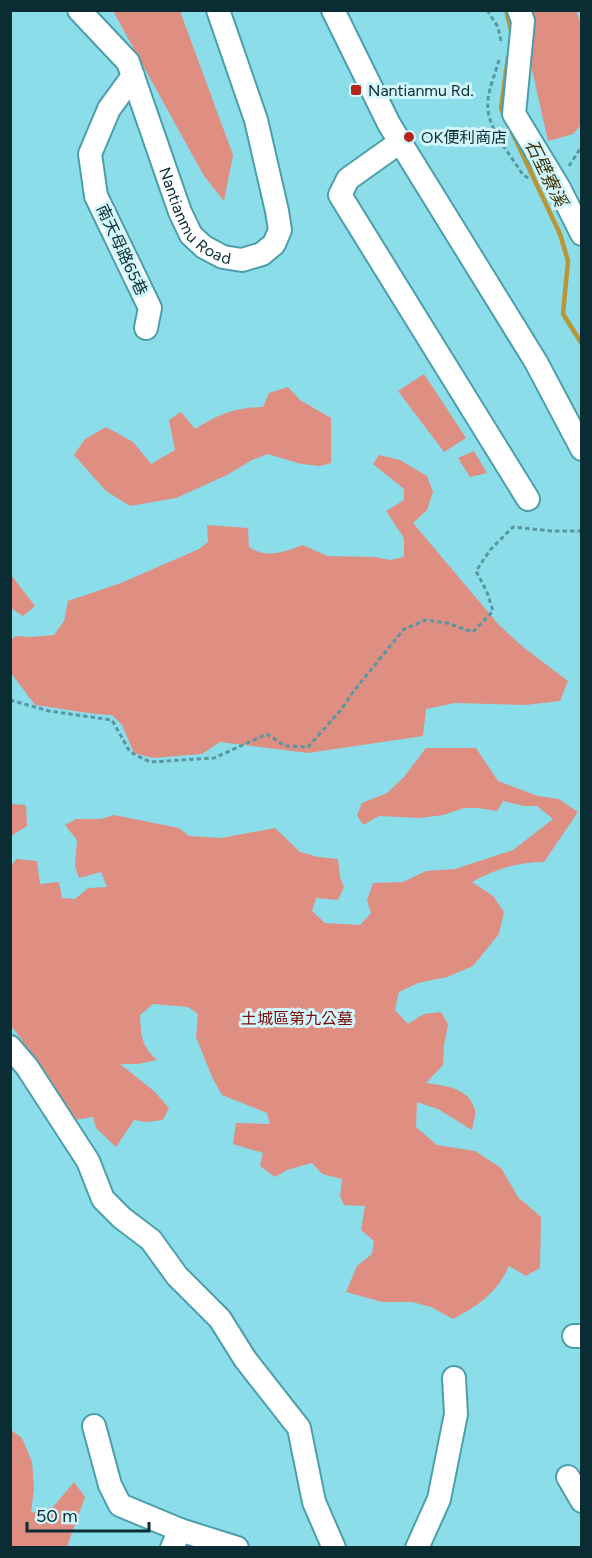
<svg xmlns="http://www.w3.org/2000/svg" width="592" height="1558" viewBox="0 0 592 1558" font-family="Figtree,'Noto Sans TC',sans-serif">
<rect width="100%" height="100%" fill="#8cddea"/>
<!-- green -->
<path fill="#df8e82" d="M113,11H180L233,155L224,201L204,176Z
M527,11H576L581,24V125L573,134L548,141L526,43Z
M424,374L466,438L444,452L398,391Z
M288,387L300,400L331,418V463L320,466L301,464L268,454L252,460L227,475L176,498L130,506L106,491L74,455L85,439L106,427L133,442L151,464L175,450L169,420L181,412L195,429C220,414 233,408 263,407L269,393Z
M474,451L487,473L470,477L458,458Z
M379,455L400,460L427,476L433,492L427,510L413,523L499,625L523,647L568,681L560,701L525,705L455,703L426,709L423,736L308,753L220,742L202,754L153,758L134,753L122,725L112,715C86,714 61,708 35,705L11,673V640L15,636L31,637L54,635L64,621L68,601L121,583L199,549L208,542L207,525L248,528L249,547C266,559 284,552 303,545L327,556L375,557L390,560L404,557V538L386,511L404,500V489L373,464Z
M11,575L35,606L23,616L11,608Z
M426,748H476L498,781L538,796L559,799L578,812L544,862C517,862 495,869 472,882L493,896L504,912L499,934L473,966L447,977L418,983L399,992L395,1010L408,1024L424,1014L441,1012L448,1024L444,1046L443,1065L426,1083C445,1086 469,1087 475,1110C476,1116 473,1124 472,1130L438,1109L417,1102L416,1127L437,1145L475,1151L501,1168L518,1197L541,1217L540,1268L526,1276L509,1266C497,1293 478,1306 453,1319L431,1307L412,1302H382L346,1292L357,1266L372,1254L374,1241L361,1230L365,1206L344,1205L340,1196L342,1179L322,1174L312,1163L287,1170L275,1177L260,1166L263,1153L233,1144L236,1123L270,1124L267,1113L222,1095L212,1077L196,1037L198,1014L188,1007L153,1004L140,1015C141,1036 141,1045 157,1060L138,1064H120L154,1091L169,1108L163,1120L146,1122L134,1120L116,1147L96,1128L93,1117L68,1121L20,1037L11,1026L10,868L16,859L37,861L40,884L59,882L62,898L75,899L88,888L107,887L101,872L79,878L75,867L77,840L65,825L76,819H101L114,815L179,828L189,836L221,838L275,828L300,852L318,857L338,859L340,877L344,887L338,900L316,898L312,911L325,923L360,925L371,913L367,900L373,883L403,882L426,871L455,869L513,850L553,819L537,806H524L503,801L497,811L478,808H464L443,815L421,818L379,816L363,825L357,815L362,803L387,793L404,777Z
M10,804L26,805L27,826L11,836Z
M11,1430L22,1438L32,1462L34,1488L31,1513L53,1507L74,1482L85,1497L67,1547H11Z"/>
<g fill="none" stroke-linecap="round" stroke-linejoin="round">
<!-- stream -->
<path stroke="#b89637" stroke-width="4.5" d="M506,10L512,34
M504,116L501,108L508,57
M512,132L560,234L568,261L563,314L582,344"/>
<!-- minor casing -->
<g stroke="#4d9eab" stroke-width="26">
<g id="minor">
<path id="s1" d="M79,10L128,62L180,212L191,235L204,247L223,257L242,260L262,254L274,244L280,230L277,211L256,120L218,10"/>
<path d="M333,10L389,124L536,362L582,449"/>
<path d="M519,10L523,21L514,114L559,188L582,234"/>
<path d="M133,76L109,109L90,154L96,196L150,308L146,328"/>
<path d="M400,142L348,179L340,195L528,499"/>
<path d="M10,1047L27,1067L88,1161L103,1199L122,1218L151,1240L177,1276L220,1319L245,1359L299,1428L314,1502L334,1548"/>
<path d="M574,1336H582"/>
<path d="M94,1426L110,1485L120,1505L180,1530"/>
<path d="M568,1477L582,1501"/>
<path d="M172,1548L180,1530L237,1548"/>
<path d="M417,1548L439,1499L456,1414L454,1378"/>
</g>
</g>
<!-- path -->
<path stroke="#5897a1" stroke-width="3" stroke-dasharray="4.5 3" stroke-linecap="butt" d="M487,10L498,27L501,41
M499,60C495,75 486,94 488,110C490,131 512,157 523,175L530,179
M569,166L582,146
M10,700L49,711L112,720L130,752L150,762L214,758L267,734L285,746L308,747L340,711L353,692L404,629L426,620L447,623L473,632L493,611L487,592L476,571L490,550L513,527L551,531H582"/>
<!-- minor -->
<use href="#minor" stroke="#fff" stroke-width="22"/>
</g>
<!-- markers -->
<g fill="#b5271e" stroke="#d1f7fd" stroke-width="2">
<rect x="350" y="84" width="12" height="12" rx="3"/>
<circle cx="409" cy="137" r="6"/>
</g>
<g text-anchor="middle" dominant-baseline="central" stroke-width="6" stroke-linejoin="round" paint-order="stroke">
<!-- poi labels -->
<g font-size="16" fill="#092d32" stroke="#d1f7fd" text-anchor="start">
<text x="368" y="90">Nantianmu Rd.</text>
<text x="421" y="137">OK便利商店</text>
</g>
<!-- street labels -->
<g font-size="16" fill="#092d32" stroke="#d1f7fd">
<text stroke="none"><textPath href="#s1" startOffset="243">Nantianmu Road</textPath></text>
<text transform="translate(122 250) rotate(65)">南天母路65巷</text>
</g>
<!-- park labels -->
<g font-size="16" fill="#7d0806" stroke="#d1f7fd">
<text x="297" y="1018">土城區第九公墓</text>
</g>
<!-- water labels -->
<g font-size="18" font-style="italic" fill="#43350c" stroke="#d1f7fd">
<text transform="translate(546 173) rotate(64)">石壁寮溪</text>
</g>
</g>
<!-- border -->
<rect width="592" height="1558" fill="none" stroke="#092d32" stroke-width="24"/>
<!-- scale -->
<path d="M27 1522v9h122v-9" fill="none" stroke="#092d32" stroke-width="3"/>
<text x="36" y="1522" font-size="18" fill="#092d32" stroke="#d1f7fd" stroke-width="4.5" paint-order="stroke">50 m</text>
</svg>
